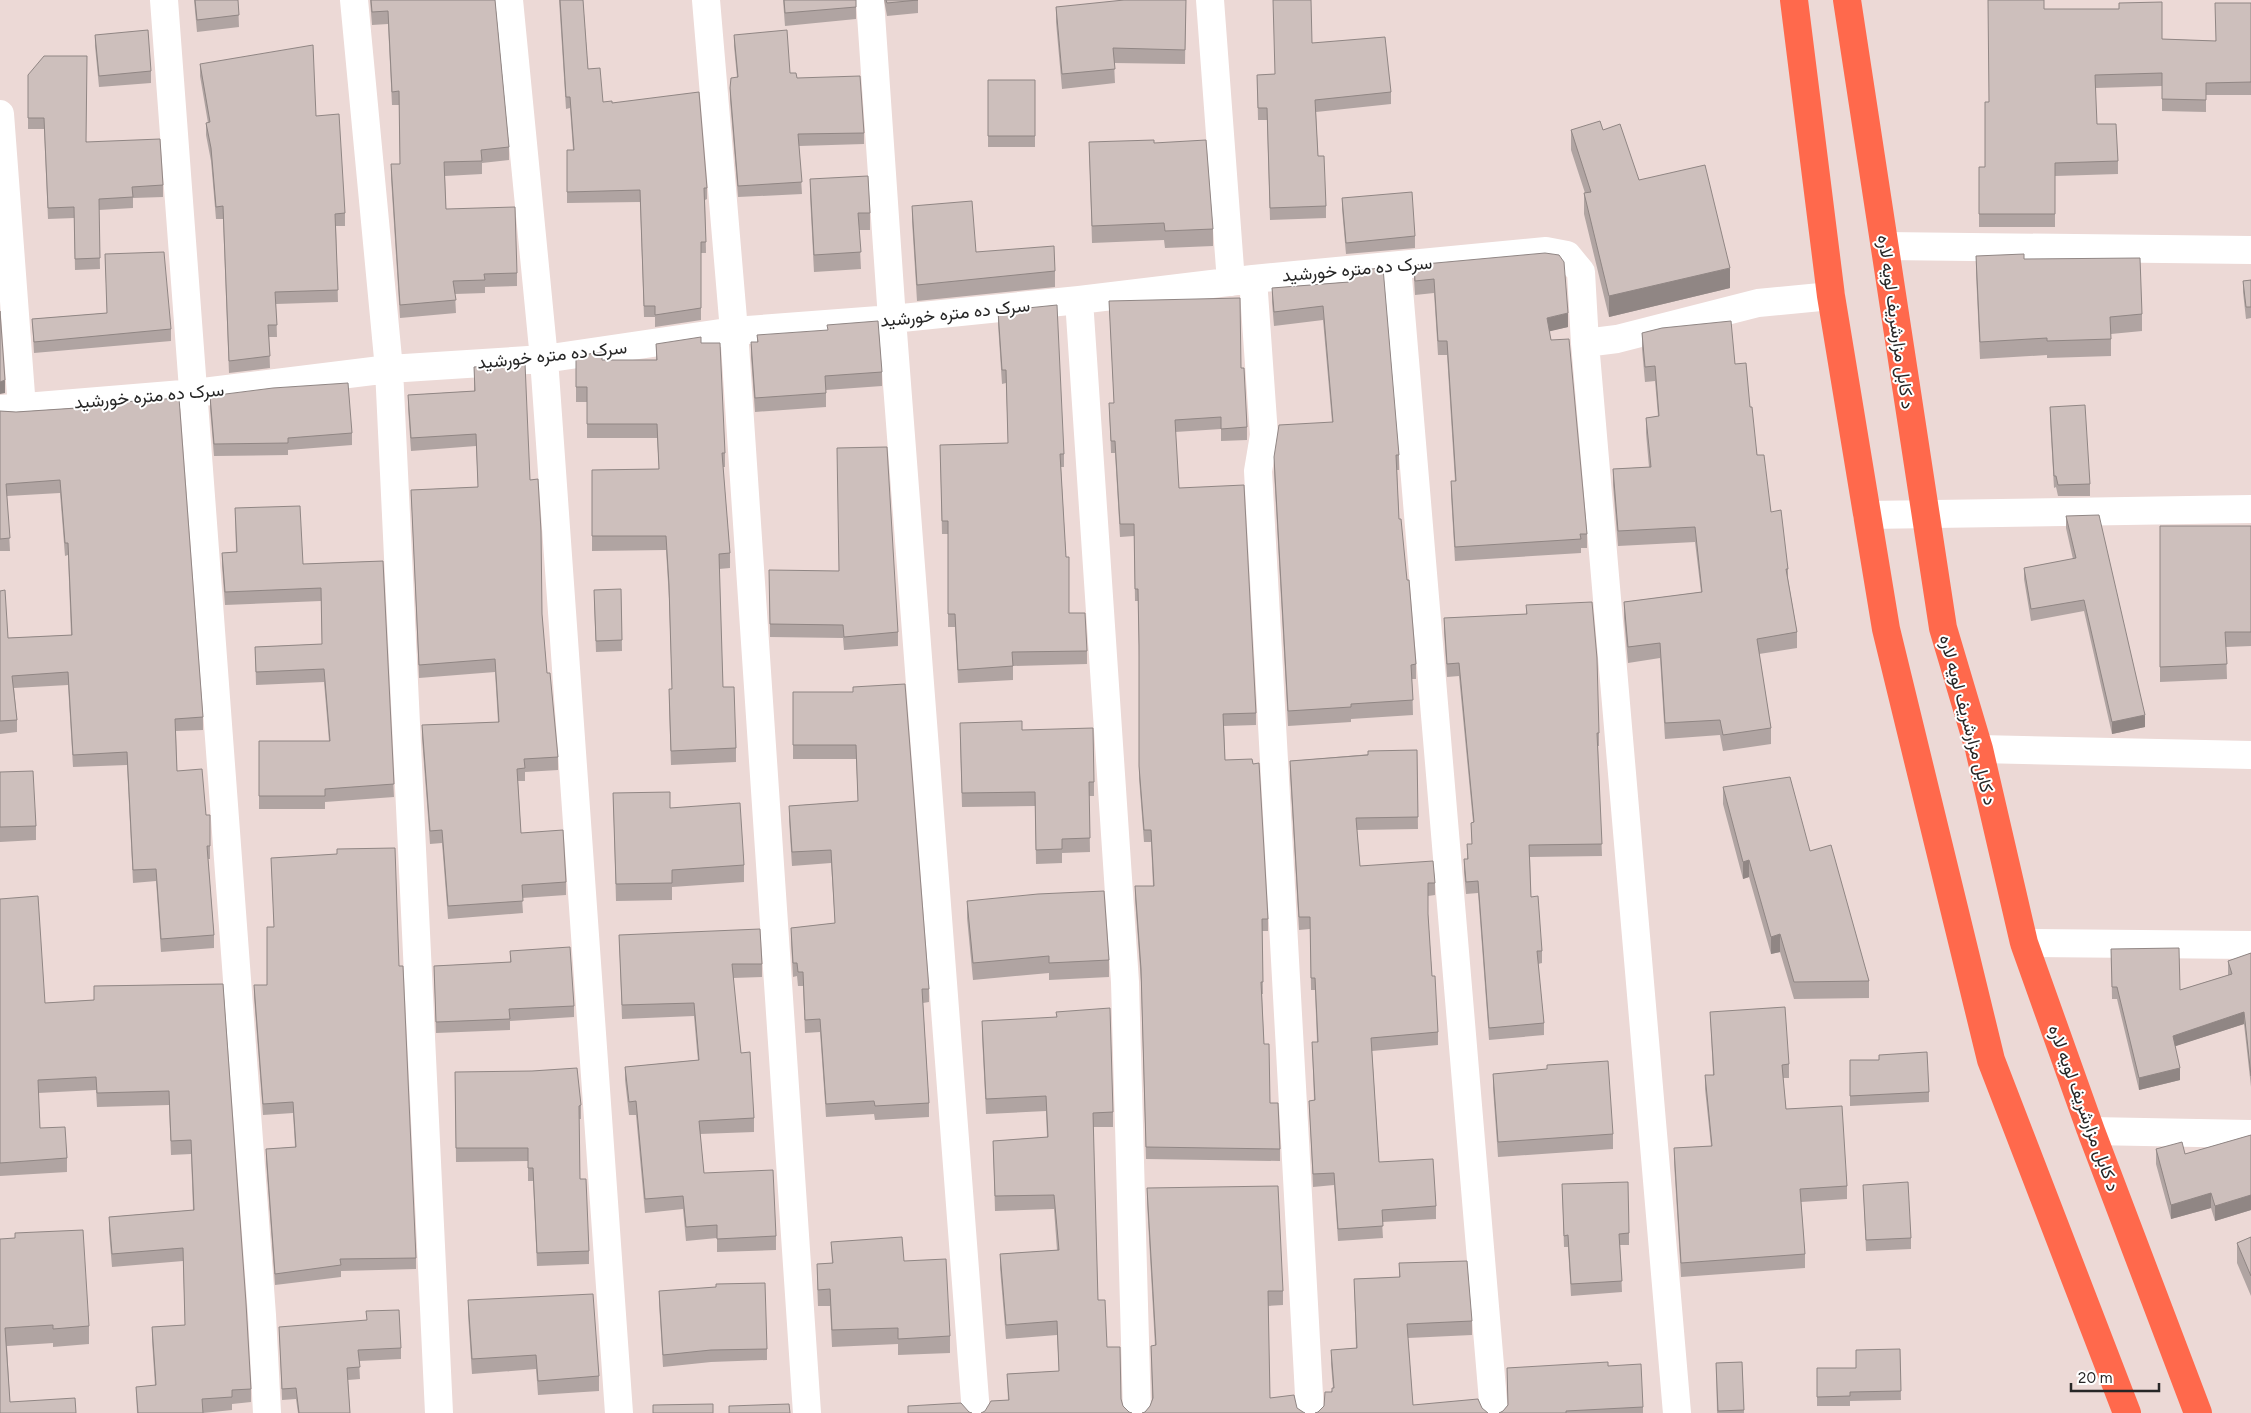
<svg xmlns="http://www.w3.org/2000/svg" width="2251" height="1413" viewBox="0 0 2251 1413" font-family="Figtree,Vazirmatn,sans-serif">
<rect width="100%" height="100%" fill="#ecd9d6"/>
<g fill="none" stroke-linecap="round" stroke-linejoin="round">
<!-- minor -->
<path stroke="#fff" stroke-width="28" d="M164,0L262,1315L267,1413
M354,0L389,369L439,1413
M509,0L544,359L619,1413
M706,0L734,331L807,1413
M870,0L892,319L976,1413
M1210,0L1231,282
M0,114L22,408
M1885,246L2251,250
M1397,266L1494,1413
M1253,279L1264,435L1258,471L1310,1413
M1079,300L1125,982L1137,1413
M1585,343L1617,339L1758,303L1831,296
M0,409L195,393L389,369L544,359L734,331L892,319L1079,300L1253,279L1546,251L1567,255L1581,272L1585,343L1677,1413
M1867,515L2251,509
M1979,749L2251,755
M2024,943L2251,945
M2091,1131L2251,1134"/>
<!-- trunk -->
<path stroke="#ff694c" stroke-width="28" d="M1794,0L1831,296L1886,629L1991,1060L2127,1413
M1847,0L1943,628L1979,749L2024,943L2091,1131L2198,1413"/>
</g>
<!-- wall -->
<path fill="#b0a4a2" d="M194,0H238L239,27L197,32Z
M370,0H495L509,147V160L482,163V174L445,176L446,209L517,273V286L485,287V293L455,294L456,313L400,318L391,178V164H400L399,105H392L388,24L372,25Z
M559,0H583L588,69L603,102L612,103L707,188V199L705,200L706,253H701V320L655,327V317H644L640,202L567,203V150H573L570,108L566,109Z
M783,0H856V19L785,26Z
M884,0H918V13L887,16Z
M1186,0L1185,64L1114,63L1115,83L1062,89L1056,22V7Z
M2251,3V95H2206V112L2162,111V86L2095,88L2097,124L2118,161V174L2055,176V227H1979V167H1985L1989,102L2044,9L2162,39L2215,41Z
M95,35L151,71V83L99,87L95,46Z
M734,35L790,73L864,133V144L799,146L802,194L738,197L730,100V88L737,77L734,46Z
M1312,43L1391,92V104L1316,112L1318,156L1326,206V218L1270,220L1267,120H1258L1257,75L1275,74Z
M200,64L316,116L345,213V226H336L338,302L276,304L277,337H269L270,368L229,373L223,219H216L211,161L206,135V123H208L200,76Z
M28,75L87,142L163,185V197L133,198V208L99,210L100,269L75,270L74,218L48,219L44,129H28Z
M988,80H1035V147H988Z
M1571,130H1603L1639,180L1730,288L1609,317L1584,214V193H1585L1571,150Z
M1089,142L1154,143L1213,229V246L1165,248L1164,240L1092,243Z
M810,179L870,213V230H859L861,269L814,272L810,196Z
M1342,198L1415,236V248L1346,254L1342,209Z
M912,206L976,252L1055,271V287L917,301L912,221Z
M105,254L171,329V341L34,353L32,319L107,313Z
M1976,256L2024,259L2142,314V331L2111,334V356L2047,358V355L1980,359L1976,273Z
M1414,265L1568,327L1549,331L1587,534V548H1581V553L1455,561L1451,495V481H1455L1447,355H1438L1434,293L1415,295L1414,279Z
M1348,271L1399,455V470H1397L1399,519L1416,664V679H1412L1413,715L1351,719V722L1288,726L1274,471V457L1332,422L1323,320L1274,326L1272,302V288L1348,282Z
M2251,280V318L2246,319L2243,292V281Z
M1109,301L1241,368L1247,427V440L1221,441V429L1175,432L1179,488L1256,713V725L1224,726L1225,760L1268,919V931H1262L1263,994H1262L1264,1044L1270,1103L1280,1149V1161L1146,1159L1141,982L1135,899V886H1153L1151,842H1144L1139,778V657L1138,601H1135L1134,536L1120,537L1115,453H1111L1109,403H1114Z
M998,311L1064,454V467H1061L1069,613L1087,651V664L1013,666V680L958,683L955,627H948V534H942L940,445L1008,443L1006,383L1002,384L998,324Z
M1642,333L1735,364L1750,407L1757,455L1771,512L1788,569V579L1797,632V648L1759,654L1771,728V744L1723,751L1720,735L1665,739L1660,658L1628,663L1624,618V602L1701,592L1695,542L1618,546L1613,485V469L1649,467L1646,433V418L1658,416L1655,381L1645,382L1642,349Z
M757,335L882,372V386L826,390V407L755,412L751,357V342H757Z
M701,343L725,453V467H723L730,553V568L719,569L723,687L736,748V762L671,765L669,704V689H672L669,599L666,550L592,551V470L659,469L657,438H587V402H576V356L602,360H656V344Z
M474,367L530,480L547,673L558,757V770L525,772V781H518L521,833L566,882V895L522,898L523,913L448,919L442,843L430,844L422,738V725L498,722L495,672L419,678L411,490L478,487L476,446L411,451L408,408V395L474,391Z
M210,396L352,433V445L288,450V455L214,456L210,408Z
M122,405L203,717V730L176,731L177,771L206,815H210V859H208L214,935V948L161,952L156,881L133,883L127,765L73,767L68,685L14,688L17,720V732L0,734V591L8,638L71,635L68,555L65,556L60,493L7,496L10,551H0V411L16,412Z
M2050,407L2090,484V496H2058L2056,487L2054,488L2050,419Z
M235,508L303,564L383,561L394,797L325,802V809H259V741H329L324,682L256,685L255,647L322,644L321,601L225,605L222,566V553L236,552Z
M2066,516L2145,727L2112,734L2084,611L2031,621L2024,579V568L2073,559L2066,528Z
M2160,526H2251V646L2226,647L2227,679L2160,682Z
M769,570L898,632V646L844,650L843,638L770,637Z
M621,589L622,651L596,652L594,601Z
M1526,605L1599,733V746H1598L1602,856L1530,857L1531,897L1542,951V963L1538,964L1544,1023V1035L1489,1040L1478,893L1466,894L1464,872V859H1467V844H1472L1471,823L1473,822L1459,676L1447,677L1444,631V618L1526,614Z
M793,692H853L929,989V1002L923,1003L929,1103V1117L875,1120L874,1114L826,1117L820,1032L805,1033L803,986H798L797,976L793,977L791,942V928L835,923L831,863L792,866L789,820V806L858,801L856,759H793Z
M1022,730L1094,782V796H1089L1090,852L1062,853V863L1036,864L1035,806L962,807L960,737Z
M1417,750L1418,829L1357,830L1360,866L1435,883V895L1428,896V914L1432,976L1438,1032V1045L1372,1051L1379,1162L1436,1206V1219L1382,1222L1383,1238L1338,1241L1334,1185L1313,1187L1309,1101L1314,1100L1312,1042H1317L1315,990H1311L1310,929L1299,930L1290,773V761Z
M0,772L36,826V840L0,842Z
M1723,787L1810,851L1869,981V998L1794,999L1780,952L1771,954L1749,877L1743,879L1723,804Z
M613,793L670,808L744,865V882L672,887V900L616,901Z
M271,858L399,966L416,1258V1269L341,1271V1277L275,1285L266,1161V1149L295,1147L293,1113L263,1115L254,997V985H267L274,927Z
M0,899L45,1003L94,1000V986L223,984L251,1389V1402L232,1404V1410L203,1413H137L136,1387L155,1386L152,1340V1327L185,1325L183,1261L112,1267L109,1231V1217L193,1210L191,1154L171,1155L169,1105L97,1107L96,1090L38,1093L40,1128L67,1158V1172L0,1176Z
M967,901L1109,960V977L1049,980V973L973,980L967,918Z
M619,935L762,964V977L733,978L741,1053L754,1118V1132L700,1134L704,1173L776,1236V1250L717,1252V1238L686,1241L683,1209L645,1213L636,1115H629L625,1080V1067L698,1060L697,1051L694,1016L622,1019Z
M2111,949L2180,990L2228,975V961L2251,953V1087L2244,1024L2175,1046L2180,1080L2139,1090L2117,999H2112Z
M510,951L574,1006V1017L510,1021V1030L436,1033L434,966L510,962Z
M1710,1012L1789,1064V1078H1783L1786,1109L1847,1186V1199L1801,1202L1805,1254V1268L1681,1277L1674,1162V1148L1711,1146L1705,1089V1075H1713Z
M982,1021L1113,1112V1127H1093L1098,1300L1107,1347H1120L985,1411L1008,1400L1007,1374L1059,1371L1057,1335L1006,1339L1000,1268V1254L1057,1250L1054,1209L995,1211L993,1141L1047,1137L1046,1111L986,1114L982,1036Z
M1850,1060H1879L1929,1092V1102L1850,1106Z
M455,1072L581,1105V1119H579L580,1179L589,1251V1264L537,1266L533,1181H528V1161L456,1162Z
M1493,1074L1613,1134V1149L1498,1157L1493,1088Z
M2251,1135V1210L2215,1221L2211,1208L2171,1219L2156,1164V1149L2185,1154Z
M1562,1184L1629,1233V1245H1620L1622,1292L1571,1296L1568,1247H1564Z
M1863,1185L1911,1238V1249L1866,1251Z
M1147,1188L1283,1291V1305L1268,1306L1270,1398L1297,1408L1303,1412H1145L1150,1406L1152,1400L1151,1346H1155L1147,1202Z
M2251,1237V1296L2237,1263V1243Z
M0,1239L89,1326V1344L53,1347V1343L7,1346L10,1402L0,1413Z
M831,1242L904,1261L950,1336V1353L898,1355V1344L832,1347L830,1306H818L817,1280V1264L832,1263Z
M1399,1263L1472,1321V1335L1408,1338L1413,1405L1482,1408L1318,1412L1324,1406L1333,1388L1331,1364V1350L1356,1348L1354,1279L1399,1277Z
M659,1291L767,1349V1360L711,1362L663,1367L659,1303Z
M468,1300L599,1376V1391L538,1395L536,1369L472,1374L468,1315Z
M279,1327L401,1348V1359L359,1361L360,1379L348,1380L350,1413H298L296,1399L282,1400Z
M1900,1349L1901,1400L1850,1401V1406H1817V1368H1856Z
M1742,1362L1744,1413H1717L1716,1363Z
M1608,1366L1643,1407V1413H1499L1503,1411L1508,1405L1507,1368Z"/>
<!-- shaded-wall -->
<path fill="#908684" d="M1730,268V288L1609,317V296Z
M1568,313V327L1547,332V318Z
M5,380V393L0,394V382Z
M2145,715V727L2112,734V722Z
M1749,860V877L1743,879V862Z
M1780,934V952L1771,954V937Z
M2244,1012V1024L2173,1047V1036Z
M2180,1068V1080L2139,1090V1078Z
M2211,1193V1208L2171,1219V1205Z
M2251,1195V1210L2215,1221V1206Z"/>
<!-- building -->
<path fill="#cdbfbc" stroke="#908684" d="M195,0H238L239,15L197,20Z
M371,0H495L509,147L481,150L482,161L444,162L446,209L515,207L517,273L484,274L485,280L453,281L456,300L400,305L391,164H400L399,91L392,92L388,11L372,12Z
M560,0H583L588,69L600,68L603,102L612,101V103L699,92L707,188H704L706,242H701V308L655,315V306H644L640,190L567,192V150H574L570,97H566Z
M784,0H856V7L785,13Z
M886,0H918L887,3Z
M1124,0H1186L1185,50L1113,48L1115,69L1062,74L1056,7Z
M1273,0H1311L1312,43L1385,37L1391,92L1315,100L1318,156H1324L1326,206L1270,208L1267,108H1258L1257,75L1275,74Z
M1988,0H2044V9H2119V3L2162,2V39L2216,41L2215,3H2251V82L2206,83V100L2162,99V73L2095,75L2097,124H2116L2118,161L2055,163V214H1979V167H1985V102H1989Z
M148,30L151,71L99,76L95,35Z
M787,30L790,73H796L797,78L860,76L864,133L798,134L802,182L738,186L730,88L731,78L738,77L734,35Z
M313,45L316,116L339,114L345,213L335,214L338,290L275,292L277,325H268L270,356L229,361L223,206L216,207L211,148L206,123L210,122L200,64Z
M44,56H87L86,142L160,139L163,185L132,187L133,197L99,199L100,258L75,259L74,207L48,208L44,118H28V75Z
M988,80H1035V136H988Z
M1600,121L1603,130L1620,124L1639,180L1705,165L1730,268L1609,296L1584,193L1591,192L1571,130Z
M1154,140V143L1206,140L1213,229L1165,231L1164,223L1092,226L1089,142Z
M868,176L870,213H858L861,252L814,255L810,179Z
M1412,192L1415,236L1346,243L1342,198Z
M972,201L976,252L1054,246L1055,271L917,285L912,206Z
M164,252L171,329L34,342L32,319L107,313L105,254Z
M1545,253L1559,255L1564,262L1568,313L1547,318L1551,340L1569,339L1587,534H1580L1581,539L1455,547L1451,481H1456L1447,341H1438L1434,279L1415,281L1414,265Z
M2024,254V259L2140,258L2142,314L2110,317L2111,339L2047,341V338L1980,342L1976,256Z
M1383,268L1399,455H1396L1399,519H1401L1407,580H1409L1416,664L1411,665L1413,700L1351,704V707L1288,711L1274,457L1279,425L1333,422L1323,306L1274,312L1272,288L1349,282L1348,271Z
M2251,280V307H2246L2243,281Z
M1240,298L1241,368H1244L1247,427L1221,429V417L1175,420L1179,488L1244,485L1256,713L1223,714L1225,760L1252,759L1253,764L1259,763L1268,919H1262L1263,982H1261L1264,1044H1269L1270,1103H1278L1280,1149L1146,1147L1141,969L1135,886H1154L1151,830H1144L1139,766V645L1138,589H1135L1134,524H1120L1115,441H1111L1109,403H1114L1109,301Z
M1057,305L1064,454H1060L1066,557H1069V613H1085L1087,651L1012,652L1013,666L958,670L955,614H948V521H942L940,445L1008,443L1006,370H1002L998,311Z
M0,311L5,380L0,382Z
M878,321L882,372L825,376L826,393L755,398L751,342H758L757,335L828,330L827,325Z
M1731,321L1735,364L1746,363L1750,407H1752L1757,455H1764L1771,512L1781,510L1788,569H1786L1797,632L1757,639L1771,728L1723,735L1720,720L1665,723L1660,643L1628,647L1624,602L1702,592L1695,527L1618,531L1613,469L1651,467L1646,418L1659,416L1655,366L1645,367L1642,333L1662,328Z
M701,337V343H720L725,453H722L730,553L719,554L723,687H734L736,748L671,751L669,689H672L669,585L666,536H592V470L659,469L657,424H587V387H576V356L602,352V360H657L656,344Z
M525,363L530,480L538,479L541,531L542,614L547,673H550L558,757L524,759L525,768L517,769L521,833L563,830L566,882L522,885L523,901L448,906L442,830L430,831L422,725L499,722L495,659L419,665L411,490L478,487L476,434L411,438L408,395L475,391L474,367Z
M348,383L352,433L288,438V443L214,444L210,396L273,388Z
M179,398L203,717L175,719L177,771L202,769L206,815H210V846H207L214,935L161,939L156,869L133,870L127,752L73,755L68,672L12,676L17,720L0,721V591L5,590L8,638L72,635L68,543H65L60,480L6,484L10,538L0,539V411L16,412L122,405V402Z
M2085,405L2090,484L2058,485L2056,476H2054L2050,407Z
M887,447L898,632L844,637L843,625L770,624L769,570L839,571L837,448Z
M300,506L303,564L383,561L394,784L325,789V796H259V741H330L324,669L256,672L255,647L322,644L321,588L225,592L222,553L237,552L235,508Z
M2099,515L2145,715L2112,722L2084,600L2031,609L2024,568L2076,558L2066,516Z
M2160,526H2251V632H2225L2227,664L2160,667Z
M621,589L622,640L596,641L594,590Z
M1592,602L1597,658L1599,733H1597L1602,844L1529,845L1531,897L1538,896L1542,951H1537L1544,1023L1489,1028L1478,881L1466,882L1464,859H1468L1467,844H1472L1471,823L1474,822L1459,663L1447,664L1444,618L1527,614L1526,605Z
M905,684L929,989H922L929,1103L875,1106L874,1101L826,1104L820,1019L805,1020L803,972H798L797,963H793L791,928L835,923L831,850L792,852L789,806L858,801L856,745H793V692H853V687Z
M1022,721V730L1093,728L1094,782H1089L1090,838L1062,839V849L1036,850L1035,792L962,793L960,723Z
M1417,750L1418,817L1356,818L1360,866L1433,861L1435,883H1428V914L1432,976H1435L1438,1032L1371,1038L1379,1162L1433,1159L1436,1206L1382,1210L1383,1226L1338,1229L1334,1173L1313,1174L1309,1101L1315,1100L1312,1042H1318L1315,978H1311L1310,917H1299L1290,761L1368,755V751Z
M33,771L36,826L0,827V772Z
M1790,777L1810,851L1831,845L1869,981L1794,982L1780,934L1771,937L1749,860L1743,862L1723,787Z
M670,792V808L740,803L744,865L672,870V883L616,884L613,793Z
M395,848L399,966H403L416,1258L340,1259L341,1265L275,1274L266,1149L296,1147L293,1102L263,1104L254,985H267V927H274L271,858L337,854V849Z
M1104,891L1109,960L1049,963V956L973,963L967,901L1038,894Z
M38,896L45,1003L94,1000V986L223,984L246,1303L251,1389L232,1390V1397L202,1399L203,1413H138L136,1387L156,1385L152,1327L185,1325L183,1248L112,1254L109,1217L194,1210L191,1140L171,1141L169,1091L97,1093L96,1077L38,1080L40,1128L65,1127L67,1158L0,1163V899Z
M760,929L762,964H732L741,1053L750,1052L754,1118L699,1121L704,1173L773,1170L776,1236L717,1239V1225L686,1227L683,1196L645,1199L636,1101L629,1102L625,1067L699,1060L697,1037L694,1003L622,1005L619,935Z
M570,947L574,1006L509,1009L510,1019L436,1022L434,966L511,962L510,951Z
M2179,948L2180,990L2232,974L2228,961L2251,953V1076L2244,1012L2173,1036L2180,1068L2139,1078L2117,987H2112L2111,949Z
M1785,1007L1789,1064L1782,1065L1786,1109L1842,1106L1847,1186L1800,1189L1805,1254L1681,1263L1674,1148L1712,1146L1705,1075H1714L1710,1012Z
M1110,1008L1113,1112L1093,1113L1098,1300H1105L1107,1347H1120L1121,1399L1123,1406L1129,1412L1132,1413H981L985,1411L991,1401L1009,1400L1007,1374L1059,1371L1057,1321L1006,1325L1000,1254L1059,1250L1054,1195L995,1196L993,1141L1048,1137L1046,1096L986,1099L982,1021L1057,1017L1056,1012Z
M1927,1052L1929,1092L1850,1096V1060H1879V1055Z
M1608,1061L1613,1134L1498,1142L1493,1074L1547,1069V1065Z
M577,1068L581,1105L579,1106L580,1179H586L589,1251L537,1253L533,1168H528V1148H456L455,1072L532,1071Z
M2251,1135V1195L2215,1206L2211,1193L2171,1205L2156,1149L2182,1142L2185,1154Z
M1628,1182L1629,1233L1619,1234L1622,1281L1571,1284L1568,1235L1564,1236L1562,1184Z
M1908,1182L1911,1238L1866,1240L1863,1185Z
M1278,1186L1283,1291H1268L1270,1398L1294,1395L1297,1408L1303,1412L1305,1413H1142L1145,1412L1150,1406L1153,1398L1151,1346L1156,1345L1147,1188Z
M83,1230L89,1326L53,1329V1325L5,1328L10,1402L75,1398L76,1413H0V1239L15,1238V1233Z
M902,1237L904,1261L946,1259L950,1336L898,1339V1328L832,1330L830,1289L818,1290L817,1264L833,1263L831,1242Z
M2251,1237V1276L2237,1243Z
M1467,1261L1472,1321L1407,1324L1413,1405L1478,1399L1482,1408L1488,1413H1315L1318,1412L1324,1406L1325,1392H1332V1388H1334L1331,1350L1357,1348L1354,1279L1400,1277L1399,1263Z
M765,1283L767,1349L711,1350L663,1355L659,1291L716,1287V1284Z
M593,1294L599,1376L538,1381L536,1355L472,1359L468,1300Z
M399,1310L401,1348L358,1350L360,1367L347,1368L350,1413H299L296,1388L282,1389L279,1327L367,1320L366,1311Z
M1900,1349L1901,1391L1850,1392V1396L1817,1397V1368H1856V1350Z
M1608,1362V1366L1641,1364L1643,1407L1566,1411V1413H1499L1503,1411L1508,1405L1507,1368Z
M1742,1362L1744,1410L1718,1411L1716,1363Z
M961,1403L969,1412L972,1413H908V1406Z
M713,1404V1413H653V1405Z
M789,1404L790,1413H729V1406Z"/>
<g text-anchor="middle" dominant-baseline="central" stroke-width="4" stroke-linejoin="round" paint-order="stroke">
<!-- street labels -->
<g font-size="18" fill="#272727" stroke="#fff">
<text transform="translate(1357 269) rotate(-5)">سرک ده متره خورشید</text>
<text transform="translate(955 313) rotate(-6)">سرک ده متره خورشید</text>
<text transform="translate(1896 322) rotate(82)">د کابل مزارشریف لویه لاره</text>
<text transform="translate(552 355) rotate(-6)">سرک ده متره خورشید</text>
<text transform="translate(149 396) rotate(-5)">سرک ده متره خورشید</text>
<text transform="translate(1968 720) rotate(75)">د کابل مزارشریف لویه لاره</text>
<text transform="translate(2084 1108) rotate(70)">د کابل مزارشریف لویه لاره</text>
</g>
</g>
<!-- scale -->
<path d="M2071 1383v8h88v-8" fill="none" stroke="#272727" stroke-width="2.5"/>
<text x="2078" y="1383" font-size="15" fill="#272727" stroke="#ffffff" stroke-width="4" paint-order="stroke">20 m</text>
</svg>
